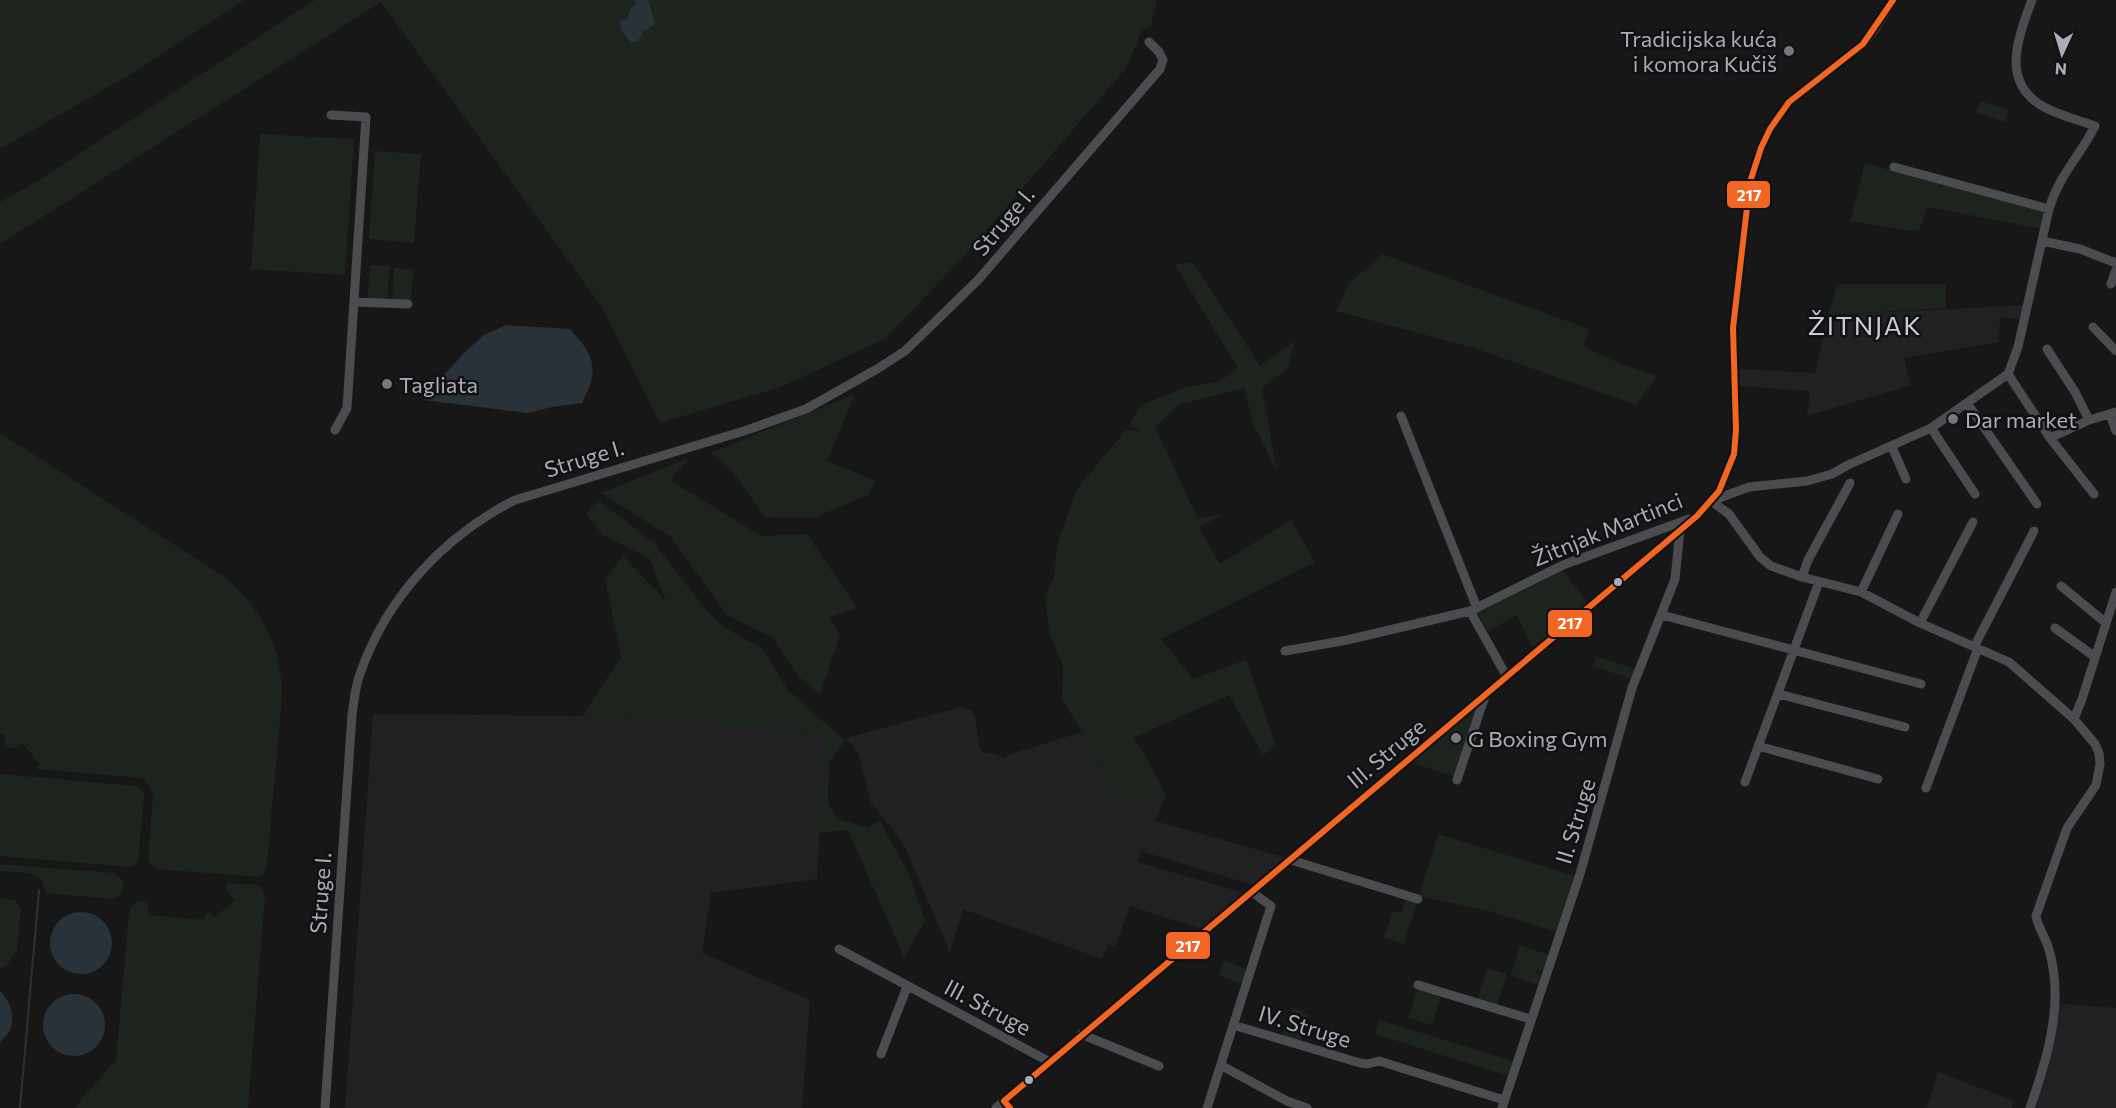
<svg xmlns="http://www.w3.org/2000/svg" width="2116" height="1108" viewBox="0 0 2116 1108" font-family="Commissioner,sans-serif">
<rect width="100%" height="100%" fill="#171717"/>
<!-- built -->
<path fill="#212123" d="M2026,305L2022,319L2000,317L1999,342L1904,358L1911,385L1807,416L1810,391L1739,386V369L1815,373L1828,315Z
M961,707L972,711L975,718L980,749L983,752L997,754L1005,759L1011,754L1082,732L1119,803L1166,795L1155,821L1284,857L1253,885L1141,851L1137,862L1244,893L1201,929L1130,906L1115,947L1108,945L1102,959L963,909L950,952L905,847L892,828L871,803L859,754L846,738Z
M373,714L582,716L825,734L817,879L711,893L702,953L810,1000L802,1108H345Z
M2058,1003L2116,1008V1108H2033Z
M1938,1072L2014,1101L2012,1108H1927Z"/>
<!-- green -->
<path fill="#1d241e" d="M0,0H244L133,73L0,149Z
M315,0H1157L1151,26L1142,30L1127,67L961,260L884,339L781,387L660,423L602,307L381,2L0,244V202L33,184Z
M1980,101L2009,110L2006,122L1976,113Z
M260,134L354,139L345,275L251,269Z
M375,151L421,154L414,243L369,239Z
M1865,163L2042,212L2044,214L2042,229L1927,207L1919,232L1850,221Z
M1382,254L1589,329L1583,346L1621,364L1657,376L1636,405L1474,348L1336,311L1349,284Z
M1193,262L1260,366L1295,341L1287,369L1262,388L1277,472L1253,423L1244,388L1178,405L1155,427L1198,519L1224,513L1199,528L1220,564L1291,520L1315,562L1161,639L1193,679L1246,660L1276,746L1263,755L1229,695L1133,738L1141,748L1166,795L1119,803L1082,732L1062,699L1063,665L1049,633L1045,597L1054,577L1057,545L1077,489L1126,430L1140,431L1130,424L1141,405L1184,388L1220,381L1238,368L1175,265Z
M370,265L390,266L387,302L367,301Z
M394,268L413,269L411,302L392,301Z
M1837,284H1946V308L1828,315Z
M855,394L827,461L876,481L869,494L814,518L765,517L732,471L711,453Z
M0,433L220,574C256,601 280,642 282,688C282,711 278,734 277,757C273,794 270,830 267,867L263,875L259,877L156,869L150,863L148,859L153,795L150,787L142,778L37,769L36,768L40,764L22,743L16,748L4,747L5,735L0,734Z
M689,458L670,480L761,536L807,534L857,608L830,617L840,635L820,695L799,677L773,638L727,615L671,537L601,493Z
M598,500L654,543L703,606L722,626L763,649L787,689L845,741L829,762L828,804L838,819L868,828L879,820L909,874L925,921L904,957L848,830L819,833L825,734L582,716L621,657L605,579L623,556L666,601L650,559L603,535L586,514Z
M1561,568L1588,603L1533,647L1516,615L1488,632L1477,611Z
M1597,657L1636,669L1632,679L1593,666Z
M1475,709L1479,712L1457,777L1412,763Z
M0,774L137,786L144,794V799L138,861L131,867L0,856Z
M1438,834L1575,876L1556,932L1489,911L1419,896Z
M0,864L115,873L123,881C124,890 121,897 111,899L45,893C45,869 18,873 0,871Z
M227,883L258,885L261,887L265,895L248,1108H74L116,1060L129,912C132,904 136,900 146,901L148,903V915L204,920L205,914L210,913L215,917L235,900L226,889Z
M0,898L15,900L21,909L17,950L7,965L0,969Z
M1406,898L1417,902L1404,944L1384,938L1393,911L1401,913Z
M1520,945L1549,955L1543,970H1537L1536,973L1540,975L1539,985L1511,976Z
M1225,960L1247,970L1242,985L1219,975Z
M1487,968L1507,974L1497,1005L1478,999Z
M1418,989L1441,996L1432,1025L1408,1018Z
M1292,1007L1309,1015L1300,1044L1282,1038Z
M1380,1020L1513,1061L1508,1076L1375,1034Z"/>
<!-- water -->
<path fill="#2a3239" d="M634,0H648L655,24L643,32L638,41L631,42L621,30L620,21L627,20L631,8L636,4Z
M506,325L570,329C596,357 599,369 582,403L552,407L527,413L424,400L429,379L442,377L466,351L484,335Z
M50 943a31 31 0 1 1 62 0a31 31 0 1 1-62 0Z
M0,991C15,1006 18,1028 0,1042Z
M43 1025a31 31 0 1 1 62 0a31 31 0 1 1-62 0Z"/>
<g fill="none" stroke-linecap="round" stroke-linejoin="round">
<!-- stream -->
<path stroke="#2a3239" stroke-width="2" d="M20,1108L39,890"/>
<!-- minor -->
<path stroke="#4b4c50" stroke-width="9" d="M331,115L366,117L347,408L335,430
M1894,167L2049,209
M2042,241L2080,249L2116,263
M2111,284L2116,270
M354,302L408,304
M2093,327L2116,351
M2047,349L2075,392L2089,420
M2008,374L2050,438L2094,494
M1967,403L2037,504
M2110,414L2116,431
M1401,416L1477,608
M1931,428L1975,494
M2050,438L2089,420L2116,412
M1892,447L1906,479
M1711,501L1729,514L1760,557L1771,566L1802,577L1861,592L1920,623L2009,662L2074,719L2095,744L2099,753L2100,764L2096,785L2067,828L2036,916C2038,928 2046,938 2049,950C2051,956 2052,962 2053,968C2061,1014 2045,1065 2030,1108
M1711,501L1749,487L1807,481L1832,474L1848,465L1931,428L2008,374L2018,347L2049,209C2059,175 2080,156 2095,126C2079,120 2061,116 2046,108C1999,84 2018,38 2032,0
M1802,577L1808,560L1850,483
M2061,586L2106,623
M1861,592L1898,514
M1470,611L1507,677
M1662,615L1921,684
M1920,623L1973,522
M2055,628L2095,657
M1974,647L2034,531
M1285,651L1347,640L1470,611L1563,565L1689,519
M1779,694L1905,727
M2074,719L2082,699L2116,592
M1758,746L1878,779
M1457,780L1485,696
M1745,782L1819,582
M1926,788L1978,648
M1291,860L1418,899
M839,949L1050,1062
M1418,985L1530,1019
M1233,1025L1360,1063L1367,1064L1379,1061L1504,1100
M1081,1034L1159,1066
M881,1054L907,987
M1222,1066L1287,1101L1307,1108
M325,1108L352,715C354,701 355,687 360,674C386,598 444,536 515,500L744,431L806,409L877,369L905,351L978,280L1160,69L1163,60L1159,52L1149,42
M996,1108L1697,516L1711,501L1719,491L1734,454L1736,430L1733,328L1750,182L1761,148L1770,129L1789,102L1863,44L1875,29L1893,0
M1207,1108L1271,906L1252,892
M1502,1108L1580,874L1632,688L1675,579L1680,530"/>
<!-- bus-1 casing -->
<g stroke="#111113" stroke-width="10">
<path id="bus-1" d="M1010,1108L1004,1101L1697,516L1719,491L1734,454L1736,430L1733,328L1750,182L1761,148L1770,129L1789,102L1863,44L1893,0"/>
</g>
<!-- bus-1 -->
<use href="#bus-1" stroke="#f26522" stroke-width="6"/>
</g>
<!-- markers -->
<g fill="#757880" stroke="#111113" stroke-width="2">
<circle cx="1789" cy="51" r="6"/>
<circle cx="387" cy="384" r="6"/>
<circle cx="1953" cy="419" r="6"/>
<circle cx="1456" cy="738" r="6"/>
</g>
<g fill="#a8adb8" stroke="#111113" stroke-width="2">
<circle cx="1618" cy="582" r="5"/>
<circle cx="1029" cy="1080" r="5"/>
</g>
<g text-anchor="middle" dominant-baseline="central" stroke-width="5" stroke-linejoin="round" paint-order="stroke">
<!-- poi labels -->
<g font-size="22" fill="#a8adb8" stroke="#111113" text-anchor="start">
<text x="1777" y="38" text-anchor="end">Tradicijska kuća<tspan x="1777" dy="25">i komora Kučiš</tspan></text>
<text x="399" y="384">Tagliata</text>
<text x="1965" y="419">Dar market</text>
<text x="1468" y="738">G Boxing Gym</text>
</g>
<!-- street labels -->
<g font-size="22" fill="#a8adb8" stroke="#111113">
<text transform="translate(1003 221) rotate(-50)">Struge I.</text>
<text transform="translate(584 458) rotate(-17)">Struge I.</text>
<text transform="translate(1607 529) rotate(-22)">Žitnjak Martinci</text>
<text transform="translate(1386 753) rotate(-40)">III. Struge</text>
<text transform="translate(1575 821) rotate(-73)">II. Struge</text>
<text transform="translate(320 893) rotate(-86)">Struge I.</text>
<text transform="translate(988 1007) rotate(28)">III. Struge</text>
<text transform="translate(1305 1026) rotate(17)">IV. Struge</text>
</g>
<!-- quarter labels -->
<g font-size="26" letter-spacing="1.5" fill="#c9ccd4" stroke="#111113">
<text x="1865" y="324">ŽITNJAK</text>
</g>
</g>
<g stroke="#111113" stroke-width="2">
<rect x="1726" y="180" width="45" height="29" rx="6" fill="#f26522"/>
<rect x="1547" y="609" width="46" height="29" rx="6" fill="#f26522"/>
<rect x="1165" y="931" width="46" height="29" rx="6" fill="#f26522"/>
</g>
<g font-size="16" text-anchor="middle" font-weight="bold" fill="#fff">
<text x="1749" y="201">217</text>
<text x="1570" y="629">217</text>
<text x="1188" y="952">217</text>
</g>
<!-- north arrow -->
<g transform="translate(2062 54) rotate(184)" stroke="#111113" stroke-width="4.5" paint-order="stroke">
<path d="M0-4.5L10 22L0 15L-10 22Z" fill="#a8adb8"/>
<text y="-9" font-size="16" font-weight="bold" text-anchor="middle" fill="#a8adb8">N</text>
</g>
</svg>
